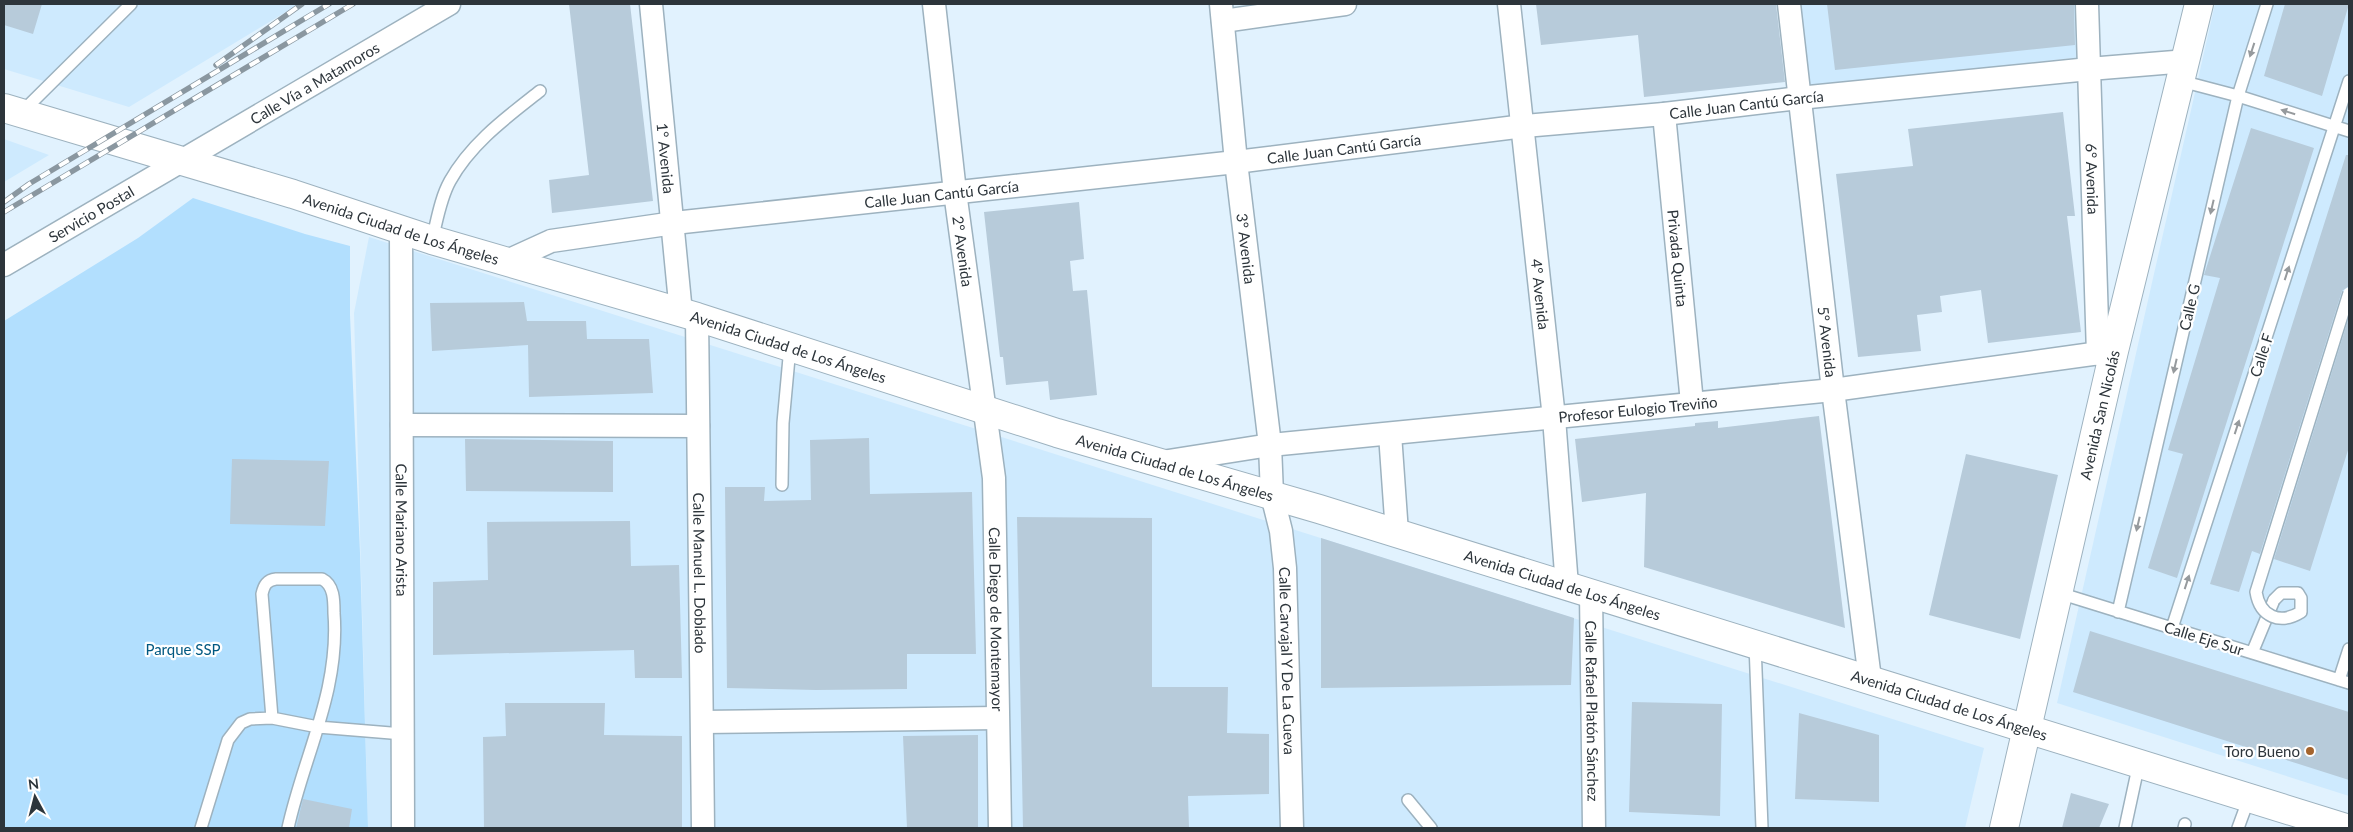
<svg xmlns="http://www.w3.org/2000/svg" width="2353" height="832" viewBox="0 0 2353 832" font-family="Lato,sans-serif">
<rect width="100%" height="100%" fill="#e1f2fe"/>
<!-- built -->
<path fill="#ceeafe" d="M4,4H299L129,107L4,69Z
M1801,4H2079L2082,57L1810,87Z
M2215,4H2349V796L2057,703Z
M4,139L49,155L4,182Z
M369,237L1984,748L1965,828H368L354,313Z"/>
<!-- green -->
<path fill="#b2dffe" d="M193,198L305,234L350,246V315L360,553L368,828H4V321L138,238Z"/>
<!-- building -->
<path fill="#b7cbda" d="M4,4H42L33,34L4,25Z
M569,4H630L653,201L552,213L549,180L589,175Z
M1536,4H1776L1785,82L1644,97L1638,35L1541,45Z
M1827,4H2074L2075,45L1835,70Z
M2285,4H2349L2322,96L2264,76Z
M2063,112L2075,216H2067L2081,332L1988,343L1981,290L1940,296L1942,312L1917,315L1921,351L1858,357L1836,174L1913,166L1908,129Z
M2251,128L2314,148L2177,578L2148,568L2183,454L2168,450L2220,278L2204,275Z
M2346,155H2349V286L2342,291L2260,554L2252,551L2239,592L2210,584Z
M1079,202L1084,259L1070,261L1073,291L1087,290L1097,395L1050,400L1048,381L1006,385L1003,357H1000L984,212Z
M524,302L527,321H586L587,339H649L653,393L529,397L528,345L432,351L430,303Z
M2349,317V447L2310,571L2274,559Z
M1819,416L1845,628L1644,567L1646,493L1582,502L1575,439L1695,426V423L1718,421V428Z
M869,438L870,494L972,492L976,654H907V689L816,690L727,688L725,487H765L764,501L811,500L810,440Z
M465,439L613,441V492L466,491Z
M1966,454L2058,475L2020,639L1929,615Z
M232,459L329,461L325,526L230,524Z
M1017,517L1152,518V687H1228L1227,733L1269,734V794L1188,796L1189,828H1023Z
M630,521L631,566L679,565L682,678H635L634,650L433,655V582L488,580L487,522Z
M1321,538L1574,618L1571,685L1321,688Z
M2090,631L2349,712V780L2073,692Z
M1632,702L1722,704L1720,816L1629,812Z
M505,703H605L604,735L682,736V828H484L483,737L506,736Z
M1799,713L1879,735V802L1795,799Z
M978,735V828H907L903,736Z
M2071,793L2109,804L2099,828H2062Z
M303,799L352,809L349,828H296Z"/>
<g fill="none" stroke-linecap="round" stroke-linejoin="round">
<!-- lane casing -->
<g stroke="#9db2bf" stroke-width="14">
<path id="lane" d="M2181,81L2238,96L2349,131
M22,112L131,4
M432,240C437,221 440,199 450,181C471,143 507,117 540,91
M782,485L783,423L790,347
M2059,593L2349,683
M2118,612L2238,96L2267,4
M2172,628L2349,81
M1755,644L1762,828
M2252,653L2274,600
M2339,680L2349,649
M272,718L262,594C264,585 267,580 276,579H322C334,585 334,600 334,613C340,691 304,755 288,828
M1408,800L1431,828
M201,828L228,740L241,723L250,719L272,718L318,727L403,734
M2125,828L2139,763
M2184,828L2185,824
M2238,828L2249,798"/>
</g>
<!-- street casing -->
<g stroke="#9db2bf" stroke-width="25">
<g id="street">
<path id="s1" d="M651,4L681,313"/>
<path id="s2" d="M934,4L955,192L994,478L1000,828"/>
<path id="s3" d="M1221,4L1236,162L1270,445L1272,495L1281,531L1285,568L1292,828"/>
<path id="s4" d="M1509,4L1554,418L1567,586"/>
<path id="s5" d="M1789,4L1833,390L1870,679"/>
<path id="s6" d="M2087,4L2098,354"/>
<path d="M1223,21L1345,4"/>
<path id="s7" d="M1664,114L1692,403"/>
<path id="s8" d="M401,231L403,828"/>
<path id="s9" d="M505,262L551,241L674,223L1236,162L1524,126L1664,114L1799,98L2089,69L2187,61"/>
<path id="s10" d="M4,265L449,4"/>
<path id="s11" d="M697,317L703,828"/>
<path d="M402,425L698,426"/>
<path d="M1390,434L1397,533"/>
<path id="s12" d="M1162,462L1270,445L1833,390L2114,351"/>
<path id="s13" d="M1591,593L1594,828"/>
<path d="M703,722L997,718"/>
</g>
</g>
<!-- secondary casing -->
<g stroke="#9db2bf" stroke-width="30">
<g id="secondary">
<path id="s14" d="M4,108L293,194L432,240L697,317L1057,433L1319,509L2346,828"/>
<path id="s15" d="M2004,828L2114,351L2199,4"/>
</g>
</g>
<!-- lane -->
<use href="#lane" stroke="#fff" stroke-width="11"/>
<!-- street -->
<use href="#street" stroke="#fff" stroke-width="22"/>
<!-- secondary -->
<use href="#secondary" stroke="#fff" stroke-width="28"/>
<!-- rail casing -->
<g stroke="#8a97a0" stroke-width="5.5">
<path id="rail" d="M216,65L302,4
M4,202L29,184L329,4
M4,212L353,4"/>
</g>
<!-- rail -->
<use href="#rail" stroke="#fff" stroke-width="4" stroke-dasharray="11" stroke-linecap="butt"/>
<!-- lane-bridge casing -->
<g stroke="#9db2bf" stroke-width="14" stroke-linecap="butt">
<path id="lane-bridge" d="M2274,600L2281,593H2298L2301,598V612C2280,625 2260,617 2256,592L2349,293"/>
</g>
<!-- lane-bridge -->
<use href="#lane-bridge" stroke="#fff" stroke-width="11"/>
</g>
<!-- one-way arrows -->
<defs><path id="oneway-solid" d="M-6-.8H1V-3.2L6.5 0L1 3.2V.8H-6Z" transform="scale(1.25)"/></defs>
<g fill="#969a9d">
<use href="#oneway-solid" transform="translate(2252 50) rotate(108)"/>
<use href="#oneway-solid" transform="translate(2288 112) rotate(-163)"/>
<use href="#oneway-solid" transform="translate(2212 207) rotate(103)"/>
<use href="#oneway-solid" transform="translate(2287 273) rotate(-72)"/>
<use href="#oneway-solid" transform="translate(2175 366) rotate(103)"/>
<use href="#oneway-solid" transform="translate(2237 427) rotate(-72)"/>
<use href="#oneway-solid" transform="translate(2138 524) rotate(103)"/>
<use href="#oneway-solid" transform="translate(2187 582) rotate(-72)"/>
</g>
<!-- markers -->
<circle fill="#a4642d" stroke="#fff" stroke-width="2" cx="2310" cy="751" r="5"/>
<g text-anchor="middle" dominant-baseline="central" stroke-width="4.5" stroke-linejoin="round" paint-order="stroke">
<!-- street labels -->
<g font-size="15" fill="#2d353b" stroke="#fff">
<text stroke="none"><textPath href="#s10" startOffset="360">Calle Vía a Matamoros</textPath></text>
<text stroke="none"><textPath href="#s9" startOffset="1254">Calle Juan Cantú García</textPath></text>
<text stroke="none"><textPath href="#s9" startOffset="849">Calle Juan Cantú García</textPath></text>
<text stroke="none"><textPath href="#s1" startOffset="155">1° Avenida</textPath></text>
<text stroke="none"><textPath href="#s6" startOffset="175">6° Avenida</textPath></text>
<text stroke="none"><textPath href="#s9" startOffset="444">Calle Juan Cantú García</textPath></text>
<text stroke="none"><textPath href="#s10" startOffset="101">Servicio Postal</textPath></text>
<text stroke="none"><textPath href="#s14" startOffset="415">Avenida Ciudad de Los Ángeles</textPath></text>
<text stroke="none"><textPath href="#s3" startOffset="246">3° Avenida</textPath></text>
<text stroke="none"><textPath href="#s2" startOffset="249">2° Avenida</textPath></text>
<text stroke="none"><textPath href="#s7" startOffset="145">Privada Quinta</textPath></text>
<text stroke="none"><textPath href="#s4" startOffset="292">4° Avenida</textPath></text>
<text transform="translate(2189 307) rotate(-77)">Calle G</text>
<text stroke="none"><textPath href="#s5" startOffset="340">5° Avenida</textPath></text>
<text stroke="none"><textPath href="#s14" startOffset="820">Avenida Ciudad de Los Ángeles</textPath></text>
<text transform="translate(2261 355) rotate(-72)">Calle F</text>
<text stroke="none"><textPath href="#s12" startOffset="479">Profesor Eulogio Treviño</textPath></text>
<text stroke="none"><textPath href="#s15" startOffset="424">Avenida San Nicolás</textPath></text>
<text stroke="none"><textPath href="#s14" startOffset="1225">Avenida Ciudad de Los Ángeles</textPath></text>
<text stroke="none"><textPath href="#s8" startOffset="299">Calle Mariano Arista</textPath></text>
<text stroke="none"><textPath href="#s11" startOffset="256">Calle Manuel L. Doblado</textPath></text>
<text stroke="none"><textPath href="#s14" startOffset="1630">Avenida Ciudad de Los Ángeles</textPath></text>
<text stroke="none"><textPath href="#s2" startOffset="619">Calle Diego de Montemayor</textPath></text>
<text transform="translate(2204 638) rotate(17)">Calle Eje Sur</text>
<text stroke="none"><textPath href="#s3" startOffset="661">Calle Carvajal Y De La Cueva</textPath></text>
<text stroke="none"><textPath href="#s14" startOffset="2035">Avenida Ciudad de Los Ángeles</textPath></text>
<text stroke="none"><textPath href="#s13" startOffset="118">Calle Rafael Platón Sánchez</textPath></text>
</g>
<!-- park labels -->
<g font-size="15" fill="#005881" stroke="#fff">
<text x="183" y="649">Parque SSP</text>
</g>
<!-- poi labels -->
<g font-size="15" fill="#2d353b" stroke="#fff" text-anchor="end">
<text x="2300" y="751">Toro Bueno</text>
</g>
</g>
<!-- border -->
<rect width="2353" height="832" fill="none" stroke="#2d353b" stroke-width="10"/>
<!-- north arrow -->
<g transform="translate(35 797) rotate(353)" stroke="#ffffff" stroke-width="4" paint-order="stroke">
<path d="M0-4L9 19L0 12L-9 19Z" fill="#2d353b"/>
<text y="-8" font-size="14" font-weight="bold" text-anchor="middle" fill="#2d353b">N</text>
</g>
</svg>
